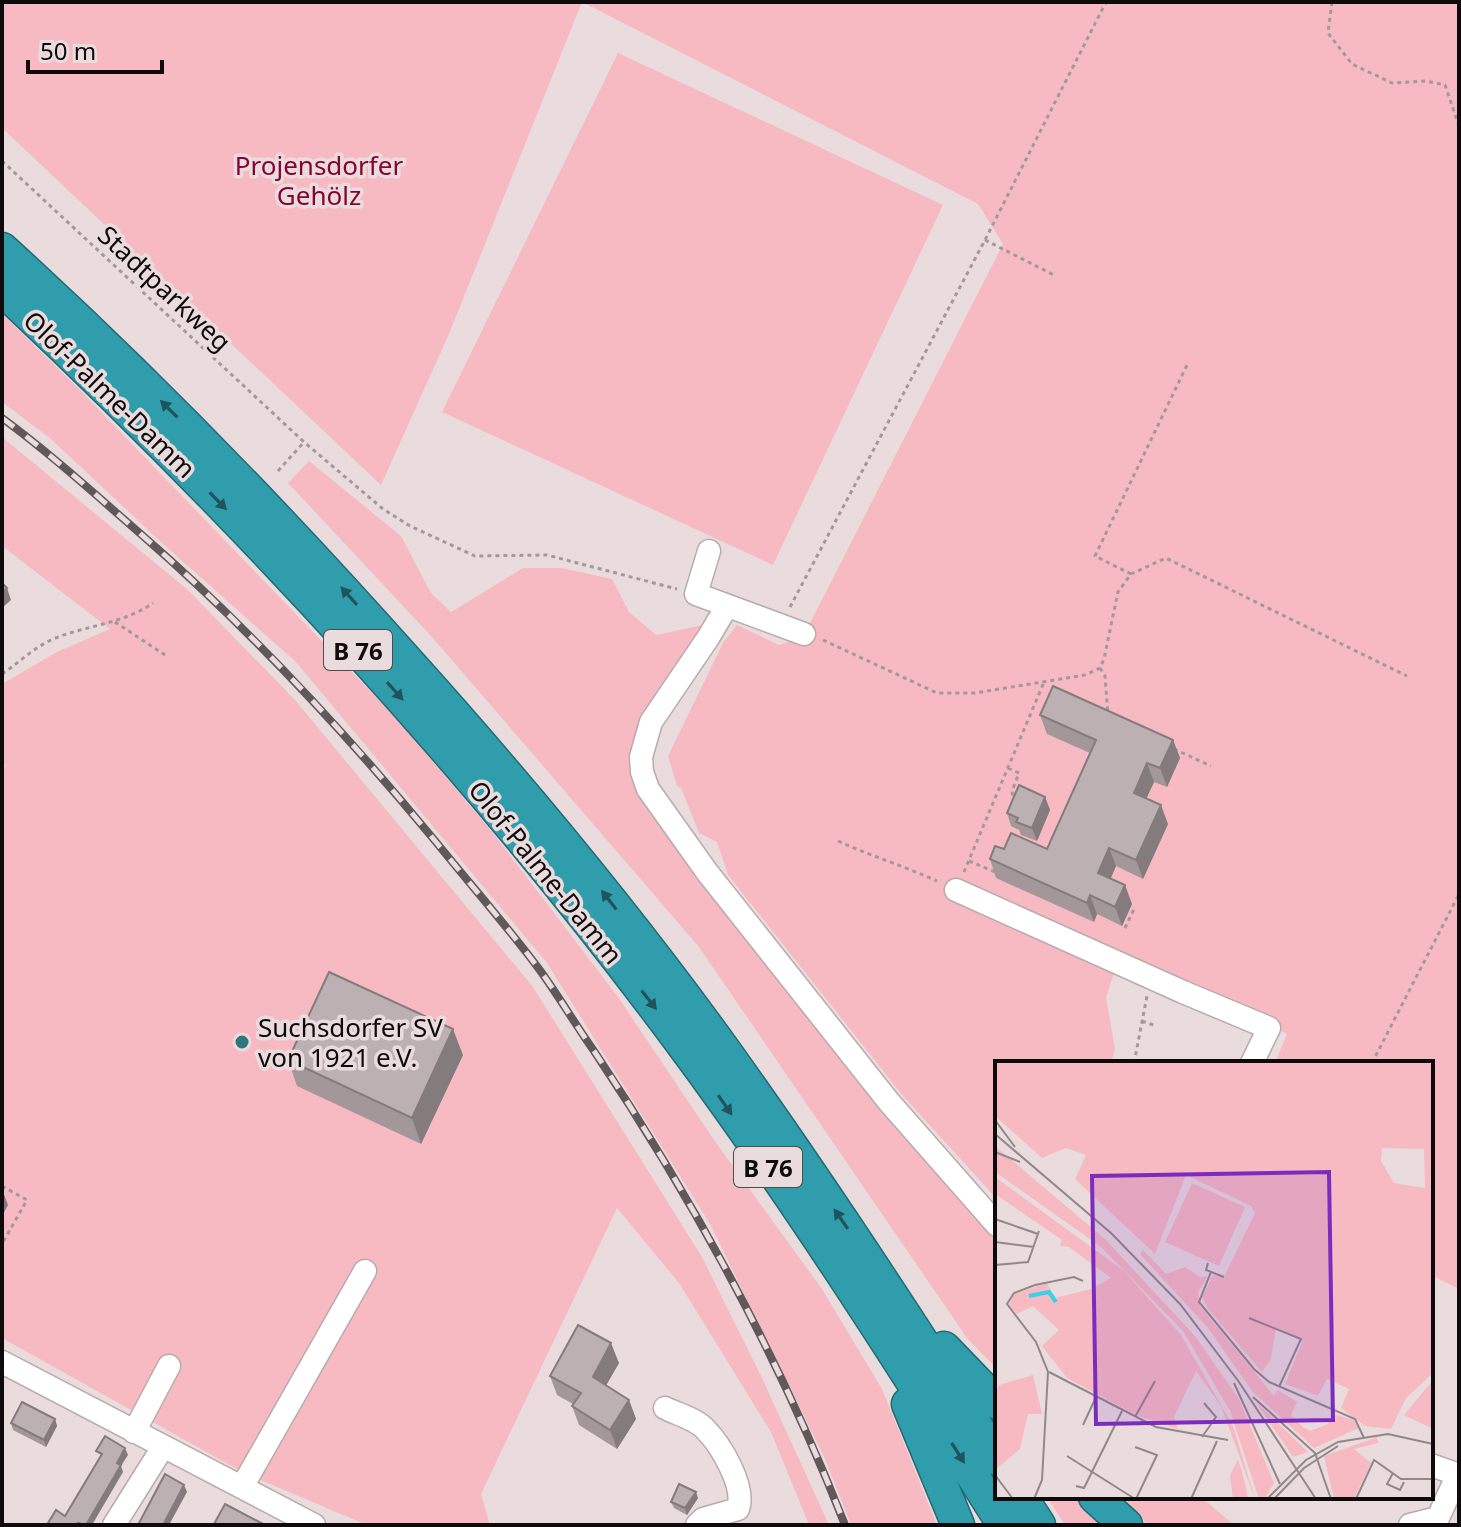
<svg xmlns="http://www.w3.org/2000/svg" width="1461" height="1527" viewBox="0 0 1461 1527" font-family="'Noto Sans',sans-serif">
<rect width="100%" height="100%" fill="#eadcdd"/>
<!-- green -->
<path fill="#f7bac2" d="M2,2H1459V1289L1431,1275V1063H1275L1287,1034L1120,954L1106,998L1115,1049L1111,1063H997V1199L903,1096L728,875L717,842L699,833L681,788L677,786L668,756L723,643L737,625L779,645L803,637L1003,244L978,204L582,2L449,334L381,485L2,128Z
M618,53L943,205L773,565L442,412Z
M2,314L78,388L395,717L493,833L618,997L714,1140L822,1289L882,1389L937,1525H851L825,1459L710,1224L547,963L296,662L162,543L51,439L2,402Z
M2,437L188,590L295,700L533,987L702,1257L762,1378L829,1525H809L771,1432L679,1283L617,1208L481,1494L490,1525H367L244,1473L2,1338V769L8,764L2,767V684L57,652L110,629L2,546Z
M309,461L401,536L431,593L451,612L523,568H562L612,579L629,612L656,635L703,625L640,726L644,798L653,815L974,1210L997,1231V1369L967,1338L699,947L432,637L288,483Z
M1047,1497H1079L1109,1525H1065Z
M1121,1497H1201L1234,1525H1148Z"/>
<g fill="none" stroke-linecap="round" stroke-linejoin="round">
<!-- minor casing -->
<g stroke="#b8abac" stroke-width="25">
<path id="minor" d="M709,551L696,594L804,634
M727,606L708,638L651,722L641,757L642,772L648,789L707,872L889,1102L997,1225
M956,890L1183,992L1269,1028L1252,1063
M2,1362L314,1525
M665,1408C677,1414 696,1419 705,1429C721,1445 746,1487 738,1509L703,1519L697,1525
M134,1432L169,1366
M1431,1465L1459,1475
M242,1487L365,1271
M114,1525L163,1447
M1410,1525L1438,1518L1458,1474"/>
</g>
<!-- highway casing -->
<g stroke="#246a74" stroke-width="35">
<path id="highway" d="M2,249C144,378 278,516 406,660C515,781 620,907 716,1039C815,1176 907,1317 997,1459
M2,289C248,520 477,768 678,1038C795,1195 899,1360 1004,1525
M944,1348L997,1403
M908,1404L958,1525
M1021,1497L1039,1525
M1095,1497L1126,1525"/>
</g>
<!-- path -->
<path stroke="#a3999a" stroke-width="3" stroke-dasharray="4 4" stroke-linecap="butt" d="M1332,2L1328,33L1352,64L1392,83L1426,81L1445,85L1459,126
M2,161L304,442L383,509L410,526L475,556L547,555L677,589
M985,240L1054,275
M278,471L304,442
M1131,574L1095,556L1188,363
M790,607L985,240L1106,2
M115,622L165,655
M823,640L937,693H975L1085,675L1100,668L1104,659L1118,592L1131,574L1166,558L1407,676
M1100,668L1105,676L1108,715
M2,674C20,662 33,648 53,639C87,625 123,624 153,603
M1174,749L1211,766
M1008,768L1019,773L1012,791L1013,799
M838,841C871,856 904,866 937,881
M969,861L995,872
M964,872L1044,682
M1125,928L1134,909
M1142,1021L1156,1026
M1134,1063L1147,996
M1372,1063L1459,894
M2,1186L27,1200L2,1244"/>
<!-- minor -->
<use href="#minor" stroke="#fff" stroke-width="22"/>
<!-- highway -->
<use href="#highway" stroke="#2f9dac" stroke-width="32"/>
<!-- rail casing -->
<g stroke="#605859" stroke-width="8">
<path id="rail" d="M2,418C51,454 97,496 143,536C250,629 346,733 436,842C470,884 506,925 539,969C558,995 575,1024 594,1051C693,1199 780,1359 845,1525"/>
</g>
<!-- rail -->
<use href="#rail" stroke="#eadcdd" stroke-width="5" stroke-dasharray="15" stroke-linecap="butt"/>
</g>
<!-- wall -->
<path fill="#a39799" d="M1040,715L1173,740L1180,758L1167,787L1154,782L1146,799L1168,824L1143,879L1116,866L1111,878L1132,904L1122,926L1097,914L1094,922L996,878L990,859L1047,849L1090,753L1047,734Z
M1045,797L1050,810L1037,841L1021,835L1019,830L1011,826L1007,813Z
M463,1055L421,1144L297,1086L288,1060Z
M619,1363L606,1385L629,1400L636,1419L617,1449L579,1425L572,1406L573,1404L557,1395L550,1376Z
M55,1419L57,1426L46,1447L13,1430L11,1423Z
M698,1498L687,1515L674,1508L671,1502Z"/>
<!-- shaded-wall -->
<path fill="#847b7d" d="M7,588L11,600L2,608V593Z
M1173,740L1180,758L1167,787L1160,768Z
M1147,763L1154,782L1140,812L1134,793Z
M1045,797L1050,810L1037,841L1032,828Z
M1161,805L1168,824L1143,879L1136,860Z
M1109,848L1116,866L1105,891L1098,873Z
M1125,885L1132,904L1122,926L1115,907Z
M1090,895L1097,914L1094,922L1087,903Z
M453,1029L463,1055L421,1144L412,1118Z
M2,1189L8,1205L2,1216Z
M611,1343L619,1363L600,1396L593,1377Z
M629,1400L636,1419L617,1449L610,1430Z
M55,1419L57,1426L46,1447L44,1440Z
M125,1448L128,1455L121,1466L123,1472L92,1525H86L117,1463Z
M184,1485L187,1492L169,1525H163Z
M696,1492L698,1498L687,1515L685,1508Z"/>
<!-- building -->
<path fill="#bdb0b2" stroke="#847b7d" stroke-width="2" d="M2,583L7,588L2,593Z
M1053,686L1173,740L1160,768L1147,763L1134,793L1161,805L1136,860L1109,848L1098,873L1125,885L1115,907L1090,895L1087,903L990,859L995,846L1004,849L1011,833L1047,849L1096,740L1040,715Z
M1019,785L1045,797L1032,828L1016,822L1018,818L1007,813Z
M329,972L453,1029L412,1118L288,1060Z
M578,1325L611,1343L593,1377L629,1400L610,1430L572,1406L581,1393L550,1376Z
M22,1402L55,1419L44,1440L11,1423Z
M105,1436L125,1448L117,1463L121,1465L86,1525L78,1523L77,1525H51L48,1523L56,1510L65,1516L102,1454L96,1451Z
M165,1474L184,1485L163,1525H138Z
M679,1484L696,1492L685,1508L671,1502Z
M225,1504L265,1525L214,1524Z"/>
<!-- one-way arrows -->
<defs><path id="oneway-solid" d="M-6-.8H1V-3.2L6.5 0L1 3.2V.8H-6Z" transform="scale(2)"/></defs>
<g fill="#1f545c">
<use href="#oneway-solid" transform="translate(169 409) rotate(-135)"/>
<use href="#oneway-solid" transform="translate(218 501) rotate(46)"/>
<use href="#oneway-solid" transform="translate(349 596) rotate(-132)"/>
<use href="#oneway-solid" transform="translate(395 691) rotate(48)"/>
<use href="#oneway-solid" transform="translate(609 900) rotate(-128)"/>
<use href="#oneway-solid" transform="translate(649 1000) rotate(52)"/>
<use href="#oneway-solid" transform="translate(725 1105) rotate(55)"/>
<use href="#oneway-solid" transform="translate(841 1219) rotate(-125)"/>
<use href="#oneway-solid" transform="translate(958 1453) rotate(58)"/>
</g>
<!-- markers -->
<circle fill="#2e7680" stroke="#eadcdd" stroke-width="3" cx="242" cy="1042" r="8"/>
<g text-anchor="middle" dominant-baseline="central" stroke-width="7" stroke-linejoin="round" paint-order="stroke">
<!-- shield labels -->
<g fill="#eadcdd" stroke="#514a4b" stroke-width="2">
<rect x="324" y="630" width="68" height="40" rx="6"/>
<rect x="734" y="1147" width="68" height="40" rx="6"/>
</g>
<g font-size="24" font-weight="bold" fill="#0f0b0c">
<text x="358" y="650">B 76</text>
<text x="768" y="1167">B 76</text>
</g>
<!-- park labels -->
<g font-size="26" fill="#860433" stroke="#eadcdd">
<text x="319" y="165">Projensdorfer<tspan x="319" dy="30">Gehölz</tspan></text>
</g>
<!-- street labels -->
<g font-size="26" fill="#0f0b0c" stroke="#eadcdd">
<text transform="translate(165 288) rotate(43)">Stadtparkweg</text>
<text transform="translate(110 394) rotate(44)">Olof-Palme-Damm</text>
<text transform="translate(546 872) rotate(51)">Olof-Palme-Damm</text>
</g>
<!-- poi labels -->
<g font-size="26" fill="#0f0b0c" stroke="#eadcdd" text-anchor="start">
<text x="258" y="1027">Suchsdorfer SV<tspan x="258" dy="30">von 1921 e.V.</tspan></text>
</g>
</g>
<!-- overview -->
<g transform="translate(995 1061)">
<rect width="438" height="438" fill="#eadcdd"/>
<path d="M0,0H438V312L411,337L396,368L370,365L346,347L354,328L332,318L323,335L290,323L308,279L281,267L276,298L267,311L213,248L207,236L218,214L229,216L260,152L256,145L191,114L160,193L80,118L91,94L71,87L47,97L0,55ZM387,87L429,88L430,127L399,122L386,100ZM0,85L110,178L200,275L244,338L279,422L270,438H264L235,350L188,270L106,186L0,111ZM0,116L129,210L186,274L238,365L260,438L226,345L201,310L179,356L183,368L141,354L72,317L47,285L64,269L38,245L22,253L14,244L19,233L52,222L60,237L96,228L116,217L74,186L65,185L67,179L0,133ZM197,122L250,146L224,205L170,181ZM148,189L171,213L190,206L205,216L213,215L203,231L205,245L279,335L283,329L302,341L296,354L308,366L315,370L333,363L339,353L359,359L364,367L319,387L257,330L213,267L145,193ZM38,314L47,353H33L25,388L1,408L0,334L4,324ZM438,319V368L409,354ZM260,340L313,391L298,396ZM382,376L383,382L359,388L376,402L359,438H339L329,395ZM243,398L250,422L253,438H238L235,414Z" fill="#f7bac2" fill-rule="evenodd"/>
<path fill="none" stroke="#37d2e7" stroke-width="4" d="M34,235L54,231L61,241"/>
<path fill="none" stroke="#928889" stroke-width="2" d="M0,59L20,86M0,73L116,172L185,243L244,321L321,438M0,91L25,101M0,158L43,173M0,181L39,186M213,202L211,209L229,216M0,204L33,201L44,170M216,211L204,241L259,308L274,321L360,358L369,377M254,257L306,278L284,326M54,311L161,366L233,379M239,322L285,423M258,336L320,392L336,438M140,356L160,320M88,364L101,336M207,376L221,356L209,342M140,386L162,394L141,438M72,395L140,438M398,412L392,423L405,429L409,421M0,414L18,438M81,425L89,427L127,350M39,438L47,419L53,311L41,281L12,243L19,232L40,224L79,216L88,220M196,438L222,380M272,438L311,399L343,381L393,373L438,383M279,438L309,407L343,385M361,438L379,399L406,418H438"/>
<path fill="#7b2cbf" fill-opacity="0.15" stroke="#7b2cbf" stroke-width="4" d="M334,111L338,359L101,363L97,115Z"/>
<rect width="438" height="438" fill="none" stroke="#0f0b0c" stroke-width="4"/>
</g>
<!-- border -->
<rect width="1461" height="1527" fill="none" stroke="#0f0b0c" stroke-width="8"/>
<!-- scale -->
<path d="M28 60v12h134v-12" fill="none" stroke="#0f0b0c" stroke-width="4"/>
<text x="40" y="60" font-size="24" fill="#0f0b0c" stroke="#eadcdd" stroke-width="6" paint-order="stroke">50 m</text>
</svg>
